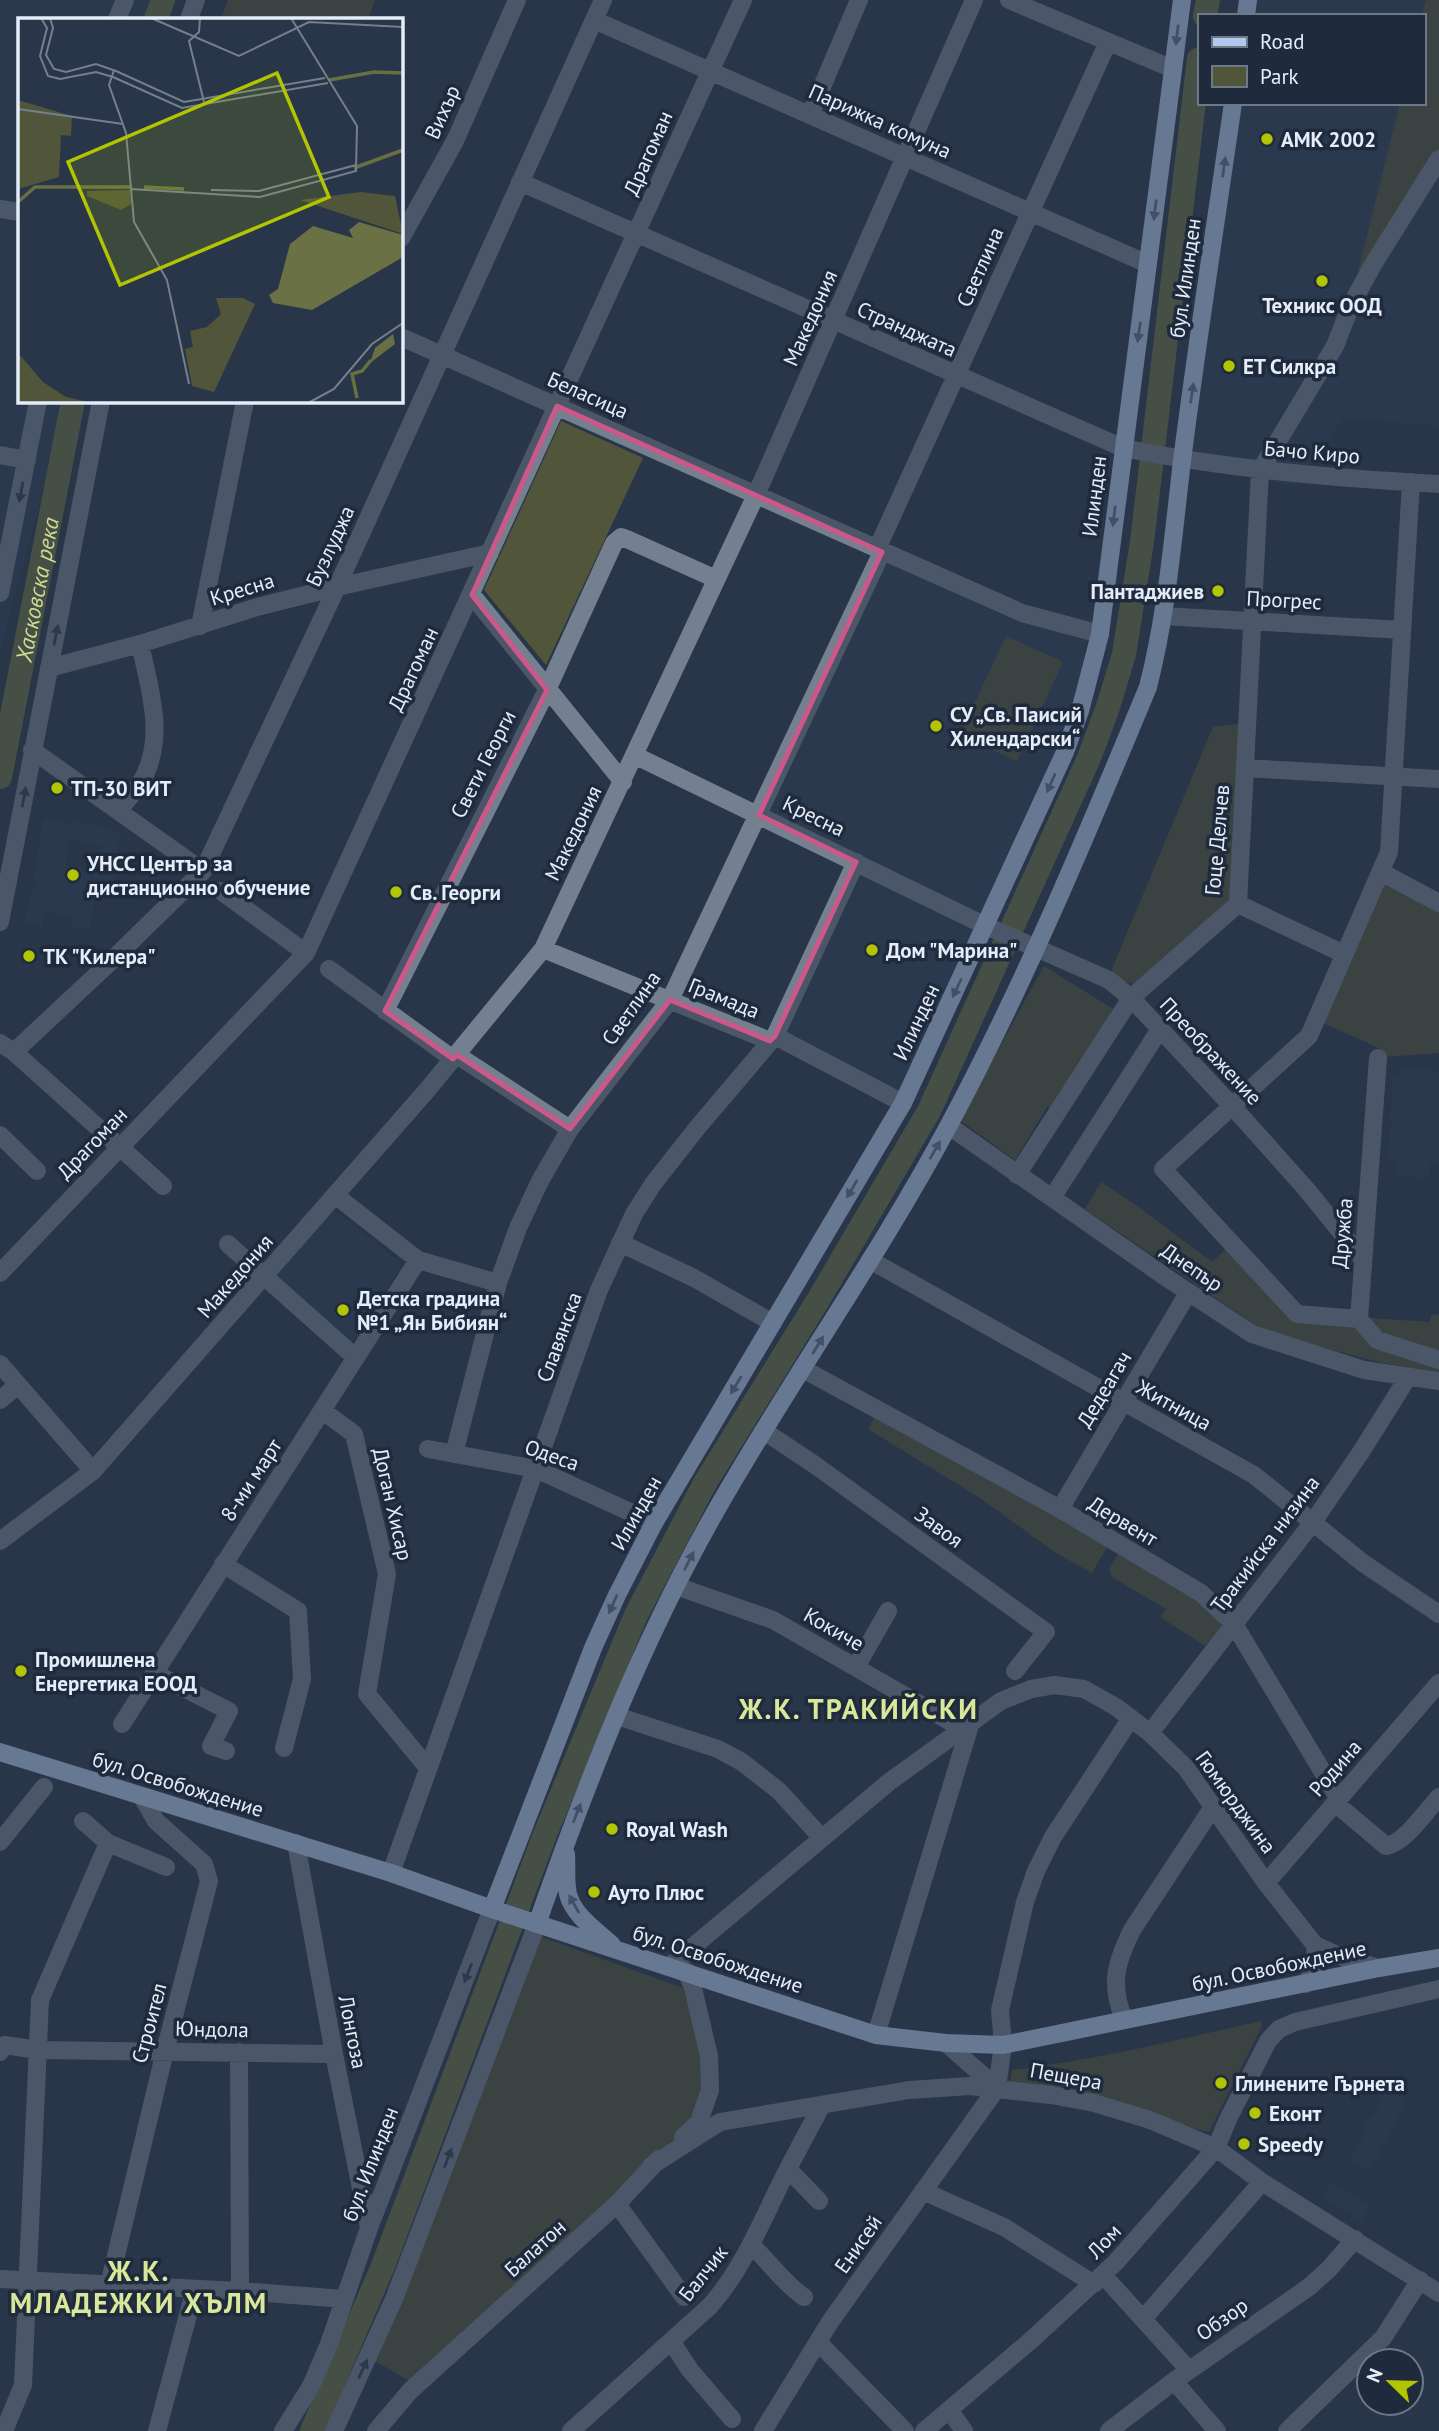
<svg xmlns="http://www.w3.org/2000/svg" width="1439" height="2431" viewBox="0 0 1439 2431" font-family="'PT Sans',sans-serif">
<rect width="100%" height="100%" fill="#293548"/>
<!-- built -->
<path fill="#2e3f57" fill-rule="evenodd" d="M0,0H174L167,19H19V401H67L0,651Z
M1248,0H1437L1423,16H1246Z
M1233,103H1411L1439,166V426L1344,418L1293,487L1182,460Z
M885,561L1011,619L1086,640L1080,688L1051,763L980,916L764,814Z
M44,819L72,824L73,821L105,827L104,830L121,833L110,893L97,890L89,929L70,926L72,916L45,911L42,927L25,923L31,892H33L36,880L33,878ZM70,840L101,846L96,871L65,865Z
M858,871L977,929L901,1096L781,1035Z
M1400,1069L1439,1071V1162H1430L1429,1178L1396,1176L1397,1159H1388L1390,1127L1394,1126V1122H1390L1393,1078H1400Z
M333,1209L402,1264L351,1343L276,1276Z
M1387,2090L1406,2100L1370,2171L1350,2161L1365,2133L1361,2130L1367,2116L1372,2118Z
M1331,2183L1369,2205L1362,2221L1323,2198Z"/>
<!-- green -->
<path fill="#51563b" d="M228,0H375L368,19H221Z
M1426,0H1439V159L1351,300L1400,103H1423L1422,16Z
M561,421L643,458L546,665L484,590Z
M1006,636L1063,662L1017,761L960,735Z
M1239,724L1230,899L1141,981C1129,986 1122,981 1113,974L1112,969L1213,727Z
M1383,876L1439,905V1053L1381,1057V1049L1319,1021Z
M1044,966L1113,1009L1055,1111L1047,1107L1015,1160L960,1120Z
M1101,1182L1137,1206L1212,1262L1226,1249L1293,1322L1359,1325L1439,1364V1372L1383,1363L1267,1333L1085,1209Z
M1432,1314L1439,1315V1356L1382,1338L1369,1318L1430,1322Z
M874,1418L1050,1513L1107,1547L1092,1573L1056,1553L980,1498L868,1429Z
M1118,1554L1197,1601L1222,1625L1205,1646L1160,1617L1166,1609L1112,1577L1109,1568Z
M539,1936L683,1988C694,2021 710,2069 699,2104C695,2117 683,2130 676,2141L417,2385L375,2361Z
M1261,2021L1262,2026L1209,2132L1010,2084L1012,2070C1096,2060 1178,2040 1261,2021Z"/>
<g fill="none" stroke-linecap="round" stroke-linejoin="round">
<!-- river -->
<g stroke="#687043" stroke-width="24">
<path d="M1205,16L1208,0"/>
<path d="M156,19L163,0"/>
<path id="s1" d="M0,777L73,401"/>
<path d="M312,2431L383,2266L544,1837L636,1615L705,1483L817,1302L929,1111L1089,758L1108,707L1124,654L1142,542L1199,59"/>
</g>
<!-- minor -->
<path stroke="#747f90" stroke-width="18" d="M1009,0L1173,69
M117,19L125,0
M189,19L196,0
M594,20L1148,264
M810,115L859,0
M520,182L1123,448C1227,469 1333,478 1439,484
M0,209L19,212
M401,238L455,141L517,0
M401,337L1022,613L1100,634
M0,455L27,460
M877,549L1108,42
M0,593L38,401
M472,595L623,782
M1163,616L1402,630
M200,626L245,401
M49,668L140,644L257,607L337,587L490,553
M32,750L203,871
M634,755L986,926L1109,980L1131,998L1232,1106L1307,1190L1362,1258
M1245,768L1439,779
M119,810C126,801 134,793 140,784C167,740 150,690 140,644
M1381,872L1439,903
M221,891L306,953
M1238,904L1344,954
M0,922L101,401
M543,949L770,1041
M329,969L453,1059L457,1055L570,1129
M385,1011L547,690L614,543L621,537L629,540L716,579
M775,1036L903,1103
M0,1043L14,1052L163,1186
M14,1052L107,965L203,871L337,587L603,0
M1378,1058L1359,1319L1377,1340L1439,1360
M949,1126L1167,1278L1252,1334L1364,1370L1439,1381
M0,1135L37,1171
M1017,1175L1131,998L1238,904L1260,471L1335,346L1351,305L1374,263L1439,159
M335,1195L418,1260L498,1283
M1052,1198L1160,1029
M620,1243L694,1278L773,1323
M228,1244L356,1358
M870,1260L1254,1475L1363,1563L1439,1614
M0,1273L306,953L743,0
M1359,1319L1297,1314L1163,1169L1309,1036L1389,852L1411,482
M0,1364L93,1471
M803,1369L1060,1509L1201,1593L1234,1624L1339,1799
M0,1400L18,1385
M323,1411L354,1434L387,1574L367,1694L428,1768
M764,1431L815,1465L1046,1632L1015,1671
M428,1449L536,1469L654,1523
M454,1454L498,1283L518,1228L540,1181L570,1129L670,1000L882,552
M1060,1509L1188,1293
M0,1541L93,1471L428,1089L543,949L756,495L974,0
M223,1564L298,1611L302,1679L284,1748
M676,1586L773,1620L963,1729
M856,1667L888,1611
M154,1673L229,1711L211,1746L226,1751
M617,1716L718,1749L742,1762L779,1791L821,1837
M122,1724L418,1260
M1150,1733L1313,1522L1361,1452L1408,1377
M1335,1803L1386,1846C1405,1843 1426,1811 1439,1797
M83,1821L108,1843L166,1867
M0,1842L44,1787
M296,1843L334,2054L369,2228
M391,1873L599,1290L634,1214L653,1184L697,1128L775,1036L856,862
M1266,1883L1439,1683
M1315,1945L1339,1956L1379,1968
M670,1966L889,1782L1001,1701L1031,1689L1055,1685L1084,1689L1116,1707L1150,1733L1186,1768L1266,1883L1315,1945L1316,1959L1314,1969L1306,1984
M1124,2020C1110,1984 1115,1965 1132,1930L1213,1807
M876,2035L971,1722
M946,2043L997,2088
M0,2052L5,2045L37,2050L334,2054
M239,2052L240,2291
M683,2137L699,2122L710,2090L709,2056L693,1988L686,1971
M651,2166L720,2122L909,2090L970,2086L1051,2095L1094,2103L1150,2120L1216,2148L1262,2182L1439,2293
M788,2169L819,2201
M923,2191L1004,2227L1094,2284
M617,2204L684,2297
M751,2245C770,2262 783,2283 804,2297
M1103,2275L1189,2370
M0,2279L240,2291L344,2299
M109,2285L165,2051L209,1881L204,1864L156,1821L142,1797
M1143,2319L1262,2182
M671,2341L690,2370L732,2419
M818,2342L905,2431
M1174,2381L1217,2431
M950,2411L964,2431
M4,2431L23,2385L40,2000L108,1843
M157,2431L195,2289
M283,2431L311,2386L329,2344L369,2228L492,1909
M334,2431L394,2299L537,1924
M376,2431L410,2391L617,2204L659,2159
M571,2431L710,2306C740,2272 757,2232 777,2191C791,2162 807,2133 822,2105
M763,2431L830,2322L997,2088L1003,2045L1000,2010L1025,1902L1036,1871L1053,1837L1131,1718
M924,2431L1029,2342L1116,2262L1216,2148L1228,2119L1268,2041L1279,2029L1295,2022L1439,1989
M1109,2431L1174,2381L1309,2287L1329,2269L1355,2239
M1287,2431L1383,2338L1420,2280"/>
<!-- major -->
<path stroke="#b1c9ec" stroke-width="18" d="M1246,16L1248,0
M0,1752L391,1873L492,1909L876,2035L946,2043L1003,2045L1379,1968L1439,1958
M566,1854C567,1867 565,1881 568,1894C573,1915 597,1931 612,1945
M492,1909L593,1648L617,1595L654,1523L903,1103L1065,752L1080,711L1100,634L1182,0
M537,1924C586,1784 640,1645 713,1516C788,1383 878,1258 950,1123C1025,983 1087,834 1148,687C1167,613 1173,537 1182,461C1197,342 1216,222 1233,103"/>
</g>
<!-- one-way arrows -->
<defs><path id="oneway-solid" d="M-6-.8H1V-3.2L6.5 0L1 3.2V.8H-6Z" transform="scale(1.75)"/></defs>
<g fill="#61728c">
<use href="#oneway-solid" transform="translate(1177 35) rotate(97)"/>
<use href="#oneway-solid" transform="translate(1224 167) rotate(-82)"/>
<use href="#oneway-solid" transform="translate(1155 210) rotate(97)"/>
<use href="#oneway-solid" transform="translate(1139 332) rotate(98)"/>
<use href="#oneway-solid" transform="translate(1192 393) rotate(-82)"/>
<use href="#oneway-solid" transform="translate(1114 516) rotate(97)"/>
<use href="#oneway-solid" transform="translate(1051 783) rotate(114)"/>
<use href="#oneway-solid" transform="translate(957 988) rotate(115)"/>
<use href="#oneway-solid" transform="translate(935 1150) rotate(-60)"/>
<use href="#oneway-solid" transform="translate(852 1189) rotate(120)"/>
<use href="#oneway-solid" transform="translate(818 1345) rotate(-58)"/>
<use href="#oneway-solid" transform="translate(736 1385) rotate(121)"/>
<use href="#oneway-solid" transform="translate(689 1561) rotate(-63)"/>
<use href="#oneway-solid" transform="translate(613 1604) rotate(114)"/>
<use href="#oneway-solid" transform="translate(577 1813) rotate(-69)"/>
<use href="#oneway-solid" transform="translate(574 1904) rotate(-119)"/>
</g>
<g fill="#303c4e">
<use href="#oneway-solid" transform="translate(21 492) rotate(101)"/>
<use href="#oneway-solid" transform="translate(56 635) rotate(-79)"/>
<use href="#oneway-solid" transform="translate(24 797) rotate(-80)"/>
<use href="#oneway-solid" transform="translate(468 1973) rotate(111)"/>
<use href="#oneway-solid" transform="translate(448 2158) rotate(-69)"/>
<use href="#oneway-solid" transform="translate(363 2369) rotate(-65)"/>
</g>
<!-- marked area -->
<path d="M0 0H1439V2431H0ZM557,406L882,552L759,815L856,862L775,1036L770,1041L670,1000L570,1129L457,1055L453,1059L385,1011L547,690L472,595Z" fill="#293548" fill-opacity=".55" fill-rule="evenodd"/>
<path fill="none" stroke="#cc588a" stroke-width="5" stroke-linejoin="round" d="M557,406L882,552L759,815L856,862L775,1036L770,1041L670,1000L570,1129L457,1055L453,1059L385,1011L547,690L472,595Z"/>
<!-- markers -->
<g fill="#b1c500" stroke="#1f2b3d" stroke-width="2.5">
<circle cx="1267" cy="139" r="7"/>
<circle cx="1322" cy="281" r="7"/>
<circle cx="1229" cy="366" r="7"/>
<circle cx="1218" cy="591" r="7"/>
<circle cx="936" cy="726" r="7"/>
<circle cx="57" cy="788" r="7"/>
<circle cx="73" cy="875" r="7"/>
<circle cx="396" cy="892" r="7"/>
<circle cx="872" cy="950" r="7"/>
<circle cx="29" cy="956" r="7"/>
<circle cx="343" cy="1310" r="7"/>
<circle cx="21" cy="1671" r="7"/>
<circle cx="612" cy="1829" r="7"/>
<circle cx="594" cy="1892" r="7"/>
<circle cx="1221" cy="2083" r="7"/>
<circle cx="1255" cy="2113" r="7"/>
<circle cx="1244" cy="2144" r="7"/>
</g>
<g text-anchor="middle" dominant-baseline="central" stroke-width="7" stroke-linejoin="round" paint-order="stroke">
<!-- street labels -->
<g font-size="21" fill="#e4edf9" stroke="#1f2b3d">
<text transform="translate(442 112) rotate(-66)">Вихър</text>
<text transform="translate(880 121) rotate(24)">Парижка комуна</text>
<text transform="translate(648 153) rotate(-66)">Драгоман</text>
<text transform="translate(980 267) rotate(-66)">Светлина</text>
<text transform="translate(1185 278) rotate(-82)">бул. Илинден</text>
<text transform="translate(810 318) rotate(-66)">Македония</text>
<text transform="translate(907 329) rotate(24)">Странджата</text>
<text transform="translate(588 395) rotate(24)">Беласица</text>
<text transform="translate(1312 452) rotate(5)">Бачо Киро</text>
<text transform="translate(1094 496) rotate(-83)">Илинден</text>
<text transform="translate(330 546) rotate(-65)">Бузлуджа</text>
<text transform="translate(242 589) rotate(-17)">Кресна</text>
<text transform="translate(1284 600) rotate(3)">Прогрес</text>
<text transform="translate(413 669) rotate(-65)">Драгоман</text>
<text transform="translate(483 764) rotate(-63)">Свети Георги</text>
<text transform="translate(814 816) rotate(26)">Кресна</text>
<text transform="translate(573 833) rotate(-64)">Македония</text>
<text transform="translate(1217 840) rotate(-85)">Гоце Делчев</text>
<text transform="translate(724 998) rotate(22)">Грамада</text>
<text transform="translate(631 1008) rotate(-55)">Светлина</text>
<text transform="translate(916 1022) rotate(-65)">Илинден</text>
<text transform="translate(1211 1051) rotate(47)">Преображение</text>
<text transform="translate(92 1143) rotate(-46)">Драгоман</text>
<text transform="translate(1342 1233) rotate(-85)">Дружба</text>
<text transform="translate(1192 1267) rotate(34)">Днепър</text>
<text transform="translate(235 1276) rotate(-49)">Македония</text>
<text transform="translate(559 1337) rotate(-70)">Славянска</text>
<text transform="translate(1104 1389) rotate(-59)">Дедеагач</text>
<text transform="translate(1174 1405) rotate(29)">Житница</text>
<text transform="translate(552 1455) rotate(19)">Одеса</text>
<text transform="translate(251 1480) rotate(-57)">8-ми март</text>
<text transform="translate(393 1504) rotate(77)">Доган Хисар</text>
<text transform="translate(636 1513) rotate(-61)">Илинден</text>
<text transform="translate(1123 1521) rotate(31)">Дервент</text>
<text transform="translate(939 1527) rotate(36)">Завоя</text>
<text transform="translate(1265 1544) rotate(-53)">Тракийска низина</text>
<text transform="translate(834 1629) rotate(30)">Кокиче</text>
<text transform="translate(1335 1768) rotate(-49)">Родина</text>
<text transform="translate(178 1784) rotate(17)">бул. Освобождение</text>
<text transform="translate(1236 1802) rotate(54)">Гюмюрджина</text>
<text transform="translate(718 1959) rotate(18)">бул. Освобождение</text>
<text transform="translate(1279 1966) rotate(-12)">бул. Освобождение</text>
<text transform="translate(149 2023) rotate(-75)">Строител</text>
<text transform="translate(212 2029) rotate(1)">Юндола</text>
<text transform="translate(353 2032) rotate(79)">Лонгоза</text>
<text transform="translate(1066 2076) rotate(10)">Пещера</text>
<text transform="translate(370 2164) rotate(-69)">бул. Илинден</text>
<text transform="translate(1104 2241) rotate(-47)">Лом</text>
<text transform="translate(858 2244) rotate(-55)">Енисей</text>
<text transform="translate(535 2248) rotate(-42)">Балатон</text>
<text transform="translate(703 2273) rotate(-52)">Балчик</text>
<text transform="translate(1222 2319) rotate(-35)">Обзор</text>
</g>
<!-- poi labels -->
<g font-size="21" font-weight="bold" fill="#e4edf9" stroke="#1f2b3d" text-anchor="start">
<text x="1281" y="139">АМК 2002</text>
<text x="1322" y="305" text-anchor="middle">Техникс ООД</text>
<text x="1243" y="366">ЕТ Силкра</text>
<text x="1204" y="591" text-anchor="end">Пантаджиев</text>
<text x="950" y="714">СУ „Св. Паисий<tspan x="950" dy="24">Хилендарски“</tspan></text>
<text x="71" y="788">ТП-30 ВИТ</text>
<text x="87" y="863">УНСС Център за<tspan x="87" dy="24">дистанционно обучение</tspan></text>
<text x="410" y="892">Св. Георги</text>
<text x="886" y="950">Дом "Марина"</text>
<text x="43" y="956">ТК "Килера"</text>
<text x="357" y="1298">Детска градина<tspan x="357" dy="24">№1 „Ян Бибиян“</tspan></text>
<text x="35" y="1659">Промишлена<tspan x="35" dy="24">Енергетика ЕООД</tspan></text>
<text x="626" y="1829">Royal Wash</text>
<text x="608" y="1892">Ауто Плюс</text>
<text x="1235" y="2083">Глинените Гърнета</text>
<text x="1269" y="2113">Еконт</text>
<text x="1258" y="2144">Speedy</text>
</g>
<!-- water labels -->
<g font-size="23" font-style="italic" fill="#cdda92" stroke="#1f2b3d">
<text stroke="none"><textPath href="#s1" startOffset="191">Хасковска река</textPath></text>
</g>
<!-- district labels -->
<g font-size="28" font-weight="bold" letter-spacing="2" fill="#d9e79a" stroke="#1f2b3d">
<text x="859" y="1708">Ж.К. ТРАКИЙСКИ</text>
<text x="139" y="2270">Ж.К.<tspan x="139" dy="32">МЛАДЕЖКИ ХЪЛМ</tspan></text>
</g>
</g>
<!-- overview -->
<g transform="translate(18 18)">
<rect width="385" height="385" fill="#293548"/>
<path d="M0,82L54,98L53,118L43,117L41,159L0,171ZM112,172L113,186L103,192L69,178V173ZM343,174L377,178L385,216L282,182ZM198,280H225L237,286L196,374L174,368L167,331L175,329L172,313L189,309L203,296ZM0,335L25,364L48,379L70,384L122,385H0Z" fill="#51563b"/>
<path d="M341,204L385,217V239L294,292L255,285L251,277L260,271L272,226L295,208L335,220L331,212Z" fill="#6a7245"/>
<path d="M375,316L377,326L352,345L357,330Z" fill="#687043"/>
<path fill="none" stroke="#687043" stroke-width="3.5" d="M311,62L356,54L385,55M336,150L385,132M126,169L166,171M0,184L17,169H114M339,380L334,356L344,353L353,342"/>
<path fill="none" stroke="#747f8f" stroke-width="2" d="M23,0L29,10L22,38L30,58L42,61L78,54L95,59M32,0L35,10L28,37L36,51L48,54L78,46L98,53M133,0L221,38L291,4L385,9M182,0L181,14L171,23L186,84M96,52L91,67L108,115L116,204L149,262L171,366M98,53L166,84L307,60M95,59L164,90L310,65M0,91L105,106M113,171L242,179L338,153L339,108L273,0M193,172L241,173L338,147M290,385L316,371L354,326L385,305"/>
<path fill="#b1c500" fill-opacity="0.15" stroke="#b1c500" stroke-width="3.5" d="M259,55L311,179L102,267L50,144Z"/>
<rect width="385" height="385" fill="none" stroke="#e4edf9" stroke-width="3.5"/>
</g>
<!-- legend -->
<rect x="1198" y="14" width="228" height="91" fill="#1f2b3d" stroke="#6e7988" stroke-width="2"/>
<rect x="1212" y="37" width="35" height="10" fill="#b1c9ec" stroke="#6e7988" stroke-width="2"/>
<text x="1260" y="49" font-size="21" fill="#e4edf9">Road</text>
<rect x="1212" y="66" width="35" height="21" fill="#51563b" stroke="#6e7988" stroke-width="2"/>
<text x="1260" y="84" font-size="21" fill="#e4edf9">Park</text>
<!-- north arrow -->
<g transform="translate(1390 2382) rotate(293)"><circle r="33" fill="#1f2b3d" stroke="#6e7988" stroke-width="2"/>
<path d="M0-5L12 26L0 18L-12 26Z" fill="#b1c500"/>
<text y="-10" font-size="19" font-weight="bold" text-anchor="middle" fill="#e4edf9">N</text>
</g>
</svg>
